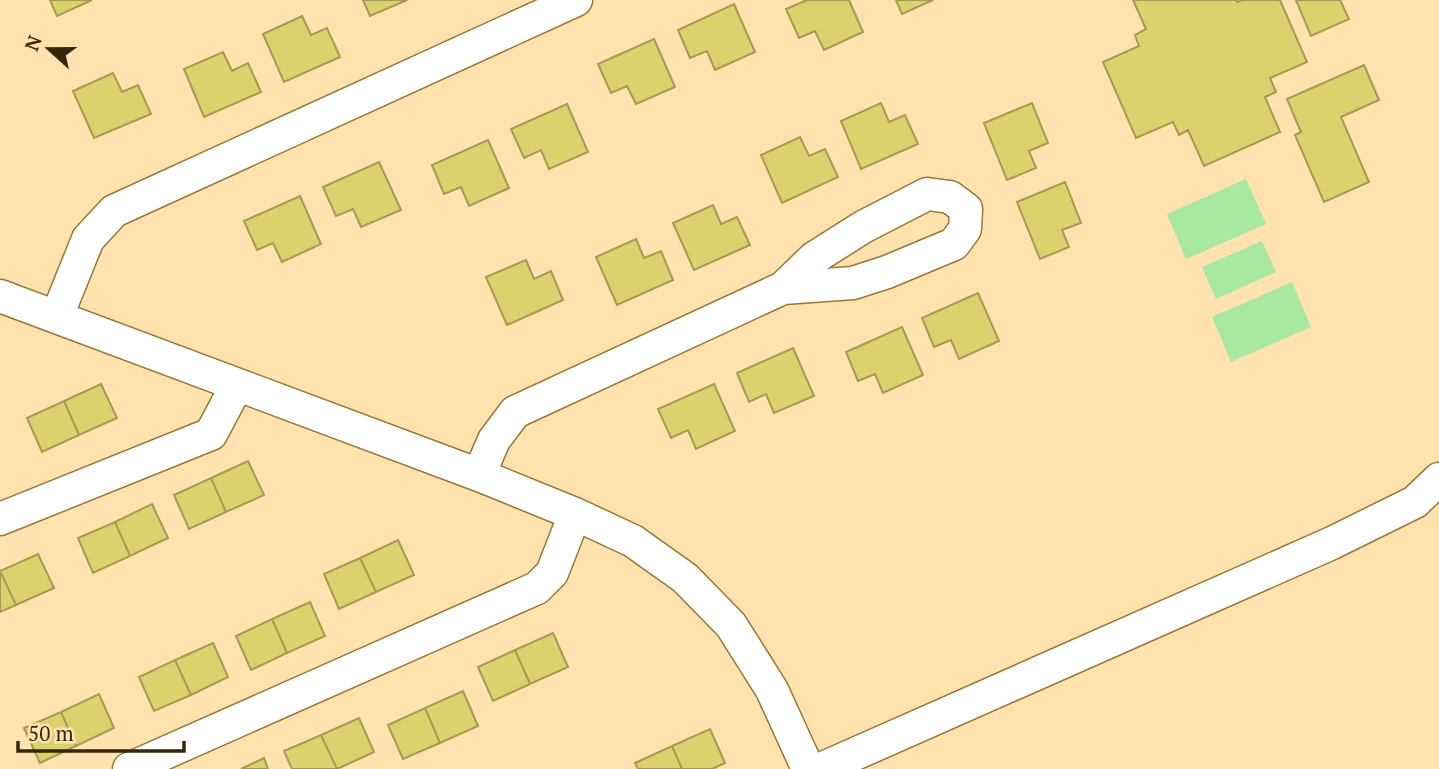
<svg xmlns="http://www.w3.org/2000/svg" width="1439" height="769" viewBox="0 0 1439 769" font-family="'PT Serif',serif">
<rect width="100%" height="100%" fill="#ffe2ad"/>
<!-- green -->
<path fill="#a9e8a3" d="M1246,179L1266,224L1186,259L1167,214Z
M1262,241L1276,272L1216,299L1202,267Z
M1292,282L1311,327L1231,362L1212,317Z"/>
<!-- building -->
<path fill="#ddd16d" stroke="#a39b53" stroke-width="2" d="M50,0H92L57,16Z
M363,0H407L370,16Z
M807,0H849L863,32L824,50L815,31L799,38L786,9Z
M896,0H933L902,14Z
M1133,0H1236L1237,2L1242,0H1280L1307,62L1270,78L1276,92L1265,97L1280,132L1204,166L1188,130L1179,135L1173,122L1136,138L1103,62L1139,46L1135,35L1146,29Z
M1296,0H1340L1349,19L1311,36Z
M734,4L755,52L715,70L707,51L690,58L678,30Z
M302,16L311,35L327,28L340,57L284,82L263,34Z
M654,39L675,87L636,104L627,86L611,93L598,64Z
M223,52L232,71L248,63L261,92L204,117L184,69Z
M1364,65L1379,100L1341,117L1369,182L1324,202L1295,135L1301,132L1287,99Z
M113,73L122,92L138,85L151,114L94,138L73,91Z
M881,103L889,122L905,115L918,144L861,169L841,121Z
M1032,103L1048,143L1029,151L1036,168L1007,180L984,123Z
M567,104L588,152L549,169L541,150L524,158L511,129Z
M800,137L809,156L825,149L838,177L782,203L761,155Z
M488,140L509,188L469,206L461,187L444,194L432,165Z
M379,162L401,210L361,227L353,209L336,216L323,187Z
M1065,182L1081,223L1062,230L1069,247L1040,259L1017,202Z
M300,196L321,244L282,262L273,243L257,250L244,221Z
M713,205L721,224L737,217L750,245L694,270L673,223Z
M636,239L644,258L661,251L673,280L617,305L596,257Z
M526,260L534,279L551,271L563,300L507,325L486,277Z
M978,293L999,341L959,359L951,340L934,347L922,318Z
M902,327L923,375L883,393L875,374L858,381L846,352Z
M793,348L814,396L774,413L766,394L749,402L737,373Z
M101,384L117,418L79,435L64,401Z
M714,384L735,431L696,449L688,430L671,438L658,409Z
M64,401L79,435L42,452L27,418Z
M248,461L264,495L226,512L211,478Z
M211,478L226,512L189,529L174,495Z
M152,504L168,538L130,556L115,522Z
M115,522L130,556L93,573L78,538Z
M398,540L414,575L376,592L360,558Z
M38,554L54,588L16,605L0,571Z
M360,558L376,592L339,609L324,574Z
M0,571L16,605L0,612Z
M310,602L325,636L287,653L272,619Z
M272,619L287,653L251,670L236,636Z
M553,633L568,667L530,684L515,650Z
M213,643L228,677L191,695L175,660Z
M515,650L530,684L493,701L478,667Z
M175,660L191,695L154,711L139,677Z
M463,691L478,726L440,743L425,708Z
M99,694L114,728L76,746L61,712Z
M425,708L440,743L403,759L388,725Z
M61,712L76,746L40,763L24,728Z
M359,718L374,752L337,769L321,735Z
M710,729L725,763L712,769H682L672,746Z
M321,735L337,769H292L284,751Z
M672,746L682,769H638L635,763Z
M264,758L268,769H241Z"/>
<g fill="none" stroke-linecap="round" stroke-linejoin="round">
<!-- minor casing -->
<g stroke="#997835" stroke-width="35">
<path id="minor" d="M0,296L479,475L575,514L633,541L685,578L731,625L772,690L808,769
M57,316L88,239L114,211L576,0
M479,475L494,440L515,412L783,288L853,283L887,272L954,244L965,229L966,209L950,197L927,194L863,227L814,258L783,288
M0,519L211,434L237,385
M129,769L537,588L552,573L575,514
M821,769L1332,543L1415,502L1439,479"/>
</g>
<!-- minor -->
<use href="#minor" stroke="#fff" stroke-width="32"/>
</g>
<!-- north arrow -->
<g transform="translate(49 49) rotate(291)" stroke="#ffe2ad" stroke-width="5" paint-order="stroke">
<path d="M0-5L12 26L0 18L-12 26Z" fill="#342609"/>
<text y="-10" font-size="19" font-weight="bold" text-anchor="middle" fill="#342609">N</text>
</g>
<!-- scale -->
<path d="M18 741v10h166v-10" fill="none" stroke="#342609" stroke-width="3.5"/>
<text x="28" y="741" font-size="21" fill="#342609" stroke="#ffe2ad" stroke-width="5" paint-order="stroke">50 m</text>
</svg>
